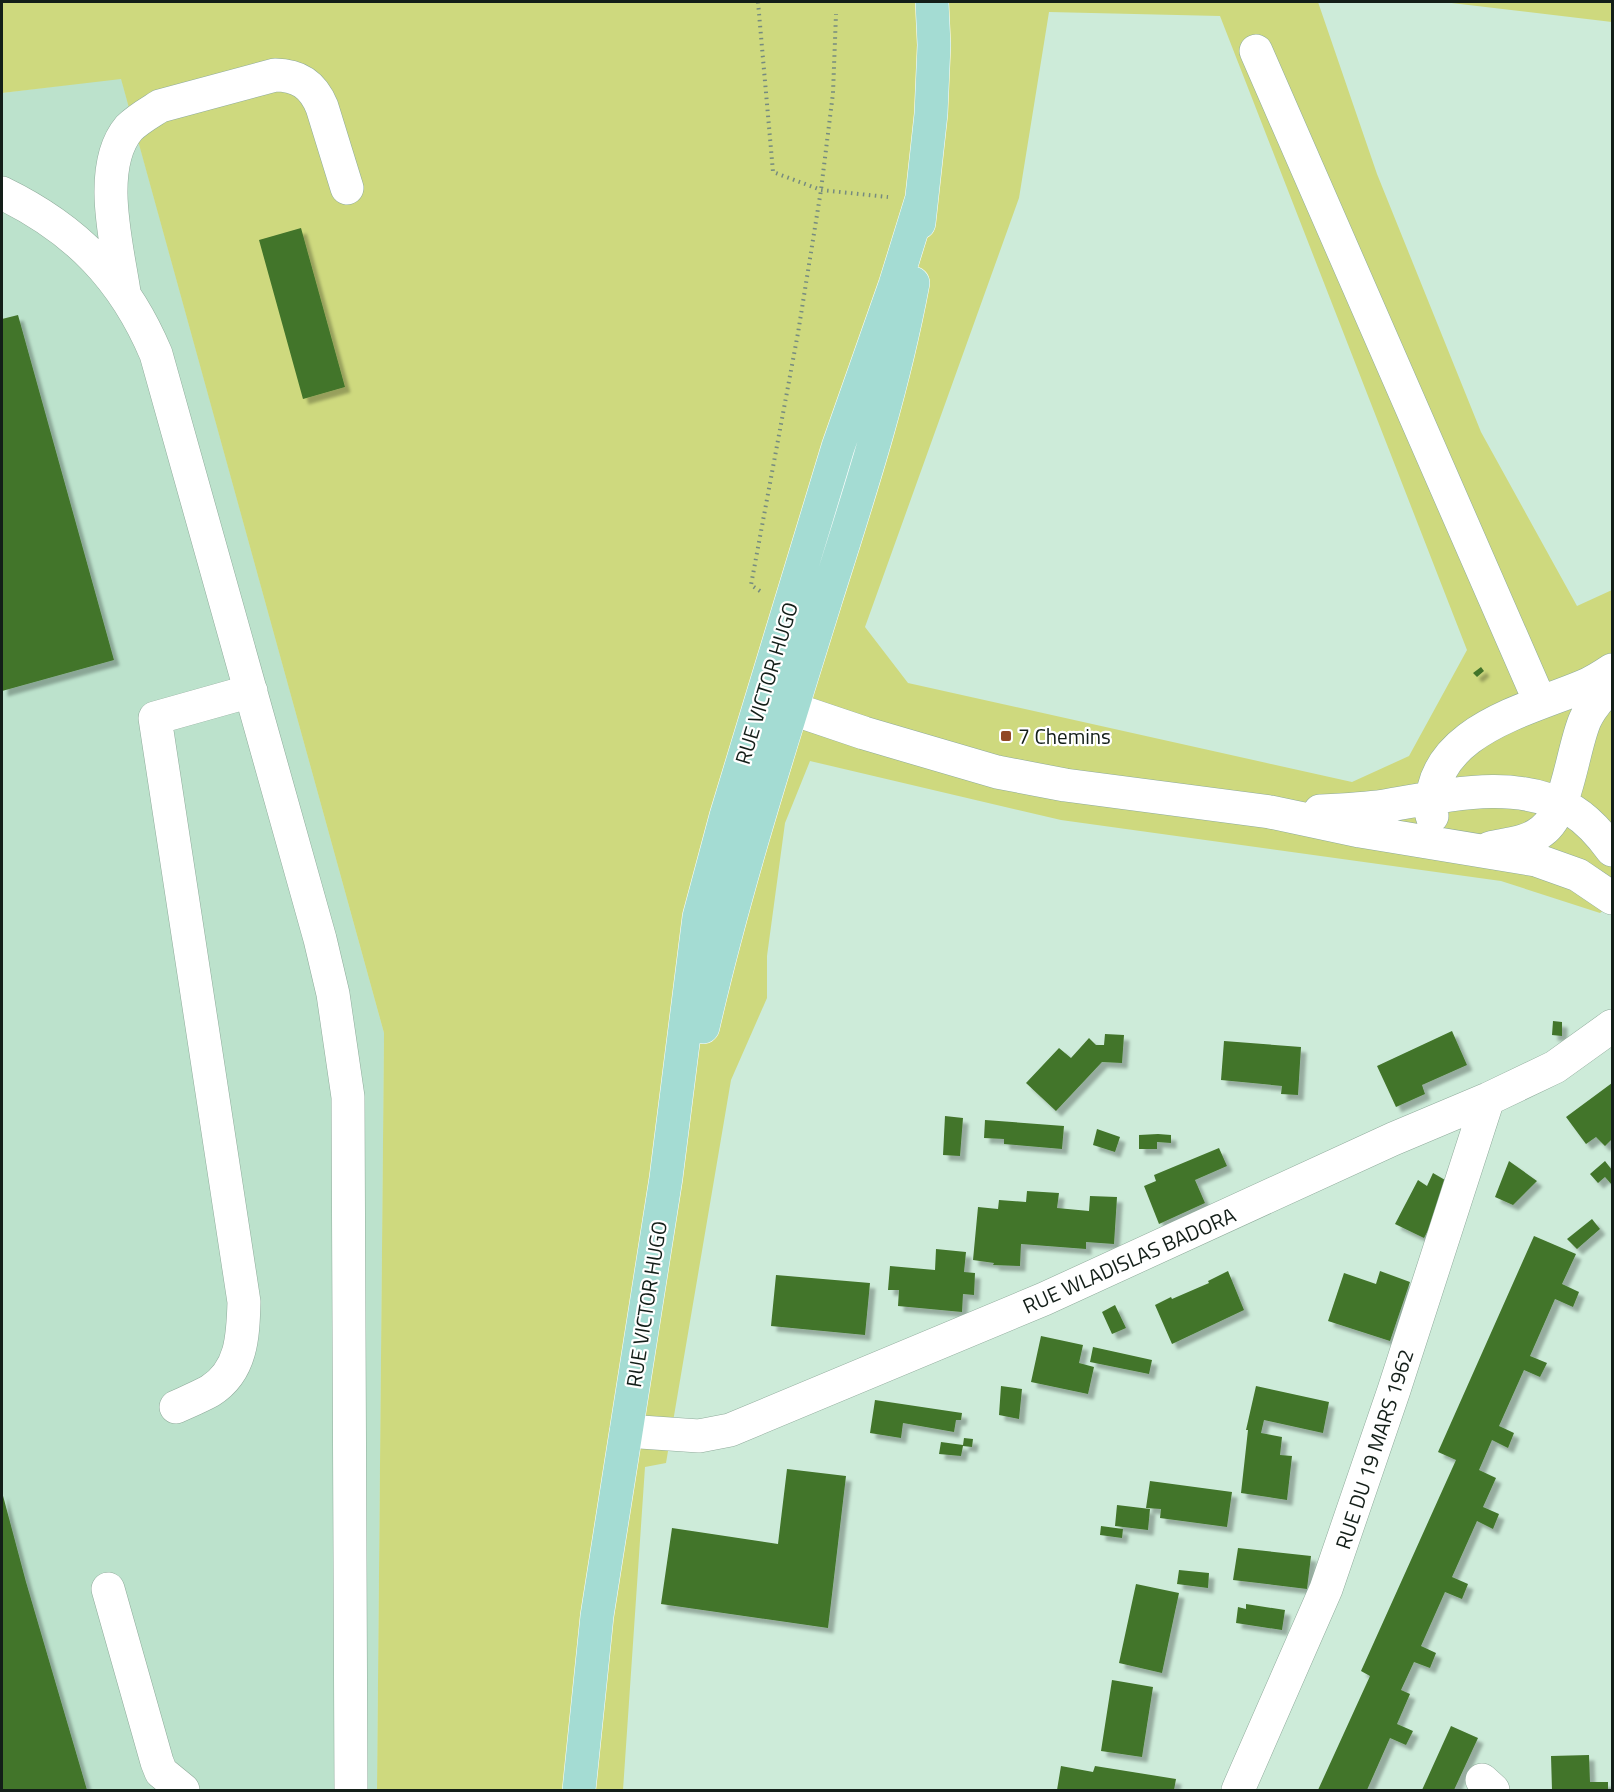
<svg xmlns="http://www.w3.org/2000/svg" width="1614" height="1792" viewBox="0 0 1614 1792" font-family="'Titillium Web',sans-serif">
<defs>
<filter id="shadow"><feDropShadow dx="5.5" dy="5.5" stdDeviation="1.5" flood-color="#0004"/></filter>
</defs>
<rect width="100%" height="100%" fill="#cdebd9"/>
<!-- built -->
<path fill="#bce2cc" d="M121,78L384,1033L377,1790H2V93Z"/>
<!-- green -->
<path fill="#ced97e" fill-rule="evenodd" d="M2,2H1318L1377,174L1481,432L1577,606L1612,590V903L1600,913L1501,881L1061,820L810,761L785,823L767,956V998L731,1080L666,1463L645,1467L623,1790H377L384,1033L121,79L2,93ZM1049,12L1220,16L1467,650L1409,756L1352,782L908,683L865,627L1019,198Z
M1443,2H1612V22Z"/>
<!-- building -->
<path fill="#42742b" filter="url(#shadow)" d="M301,228L345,387L303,399L259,240Z
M18,315L114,660L2,691V319Z
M1481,667L1484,671L1477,677L1473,673Z
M1553,1021L1562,1022V1036L1552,1035Z
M1452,1031L1467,1065L1422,1085L1425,1094L1396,1107L1377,1066Z
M1105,1034L1124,1035L1122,1063L1102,1062L1056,1111L1026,1083L1059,1048L1071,1058L1089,1038L1096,1045H1104Z
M1224,1041L1301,1047L1298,1095L1281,1094L1282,1086L1221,1080Z
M1612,1083V1139L1605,1146L1596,1137L1586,1144L1566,1117Z
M945,1116L963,1118L960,1156L943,1155Z
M985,1120L1064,1126L1062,1149L1004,1144V1139L984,1138Z
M1097,1129L1120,1137L1115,1152L1093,1145Z
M1158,1134L1171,1135V1143L1157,1142V1149H1139V1135Z
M1219,1148L1227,1166L1195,1180L1205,1203L1159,1224L1144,1186L1156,1181L1154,1175Z
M1509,1161L1537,1181L1513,1205L1495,1197Z
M1605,1161L1612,1170V1185L1605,1177L1598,1183L1590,1174Z
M1433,1173L1452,1184L1424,1238L1395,1224L1418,1180L1427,1186Z
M1027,1191L1059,1193L1057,1208L1089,1211L1090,1196L1117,1197L1114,1244L1086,1242V1249L1021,1244L1020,1266L993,1265L994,1263L973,1260L978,1207L998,1209L999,1200L1026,1202Z
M1592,1219L1600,1229L1577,1249L1567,1239Z
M1534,1236L1576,1254L1562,1284L1579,1292L1573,1307L1555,1299L1530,1356L1547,1363L1540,1377L1524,1370L1499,1426L1514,1433L1508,1448L1492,1440L1479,1470L1496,1478L1483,1507L1499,1514L1493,1529L1477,1521L1452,1577L1468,1584L1462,1599L1445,1592L1421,1646L1436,1653L1430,1668L1414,1662L1401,1690L1410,1694L1397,1724L1413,1731L1406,1745L1390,1738L1367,1790H1318L1370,1676L1361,1671L1456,1460L1438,1452Z
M936,1249L966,1252L964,1272L975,1273L974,1295L963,1294L962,1312L898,1306L899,1290H888L890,1266L935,1270Z
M1228,1271L1244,1310L1172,1344L1155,1305L1171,1297L1172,1299L1209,1283L1208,1281Z
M1380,1271L1410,1282L1390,1341L1328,1321L1344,1273L1376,1284Z
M776,1275L870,1283L865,1335L771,1326Z
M1115,1305L1126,1328L1112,1334L1102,1312Z
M1041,1336L1083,1345L1079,1363L1094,1367L1088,1394L1031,1382Z
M1093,1347L1152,1360L1149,1374L1090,1362Z
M1001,1386L1022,1389L1019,1419L999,1415Z
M1256,1386L1329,1402L1323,1433L1264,1420L1261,1433L1282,1437L1280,1455L1292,1456L1287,1500L1241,1493L1248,1430H1246Z
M875,1400L962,1413L961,1420H956L954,1432L903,1423L901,1438L870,1433Z
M964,1438L973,1439L972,1447L963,1446L961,1456L939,1454L941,1442L963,1445Z
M787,1469L846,1476L828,1628L661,1604L672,1528L778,1544Z
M1150,1481L1232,1492L1227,1527L1160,1518L1161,1509L1146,1508Z
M2,1492L26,1582L87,1790H2Z
M1117,1505L1150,1509L1148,1530L1115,1526Z
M1101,1526L1123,1529L1122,1538L1100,1535Z
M1238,1548L1311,1556L1307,1589L1233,1580Z
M1179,1570L1209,1573L1208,1588L1177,1584Z
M1136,1584L1179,1593L1162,1673L1119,1663Z
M1246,1604L1285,1610L1282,1630L1236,1623L1238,1607L1246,1609Z
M1112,1680L1153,1687L1142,1757L1101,1751Z
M1451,1726L1478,1738L1454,1790H1422Z
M1589,1755L1590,1782H1608V1790H1552L1551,1756Z
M1061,1766L1093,1772L1095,1766L1176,1779L1174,1790H1057Z"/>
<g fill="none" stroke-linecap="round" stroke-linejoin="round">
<!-- minor casing -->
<g stroke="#8fab9b" stroke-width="34">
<path id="minor" d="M1256,51L1540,702
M2,193C76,229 124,278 156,354L320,939L333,994L348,1097L351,1790
M124,292C117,245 96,167 129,128C138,119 149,113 160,106L275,75C299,75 313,85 322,107L347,188
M766,700L864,733L997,772L1065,785L1270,812L1360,831L1536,860L1578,875L1612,898
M1320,811C1341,810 1363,809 1384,806C1445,796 1517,777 1573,811C1589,821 1601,835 1612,850
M1432,816C1425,732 1525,711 1584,686C1594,682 1603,676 1612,670
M1490,848C1507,844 1528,843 1542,831C1568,812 1572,750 1585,720C1591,706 1602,695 1612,684
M176,1407C187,1402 199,1397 210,1391C242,1371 243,1336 244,1302L155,718L251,691
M626,1431L699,1436L730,1430L1044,1299L1393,1139L1488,1099L1555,1067L1612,1026
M108,1589L157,1762L161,1772L183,1790
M1482,1780L1493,1790
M1238,1790L1326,1589L1394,1390L1488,1099"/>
</g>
<!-- major casing -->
<g stroke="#fff" stroke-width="34">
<path id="major" d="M919,223L931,114L934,45L932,2
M703,1027C736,883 782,741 826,599C859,495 893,391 913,283
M579,1790L597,1616L666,1178L699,917L726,816L838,447L895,285L921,201"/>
</g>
<!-- path -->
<path stroke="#768b7f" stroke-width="4" stroke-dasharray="1.5 4.5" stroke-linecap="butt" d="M758,2L773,172L821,190L888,197
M760,591L751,585L798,333L821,190L833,93L836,14"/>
<!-- minor -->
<use href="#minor" stroke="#fff" stroke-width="33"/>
<!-- major -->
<use href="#major" stroke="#a4dcd3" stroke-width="33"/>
</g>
<!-- markers -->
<rect fill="#914926" stroke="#fff" stroke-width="2" x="1000" y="730" width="12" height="12" rx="3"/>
<g text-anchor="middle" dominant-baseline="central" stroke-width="4.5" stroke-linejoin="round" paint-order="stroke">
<!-- street labels -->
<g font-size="21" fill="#131e18" stroke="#fff">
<text transform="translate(766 683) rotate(-73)">RUE VICTOR HUGO</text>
<text transform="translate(1129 1260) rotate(-24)">RUE WLADISLAS BADORA</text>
<text transform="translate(646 1304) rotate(-81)">RUE VICTOR HUGO</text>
<text transform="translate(1374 1449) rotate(-72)">RUE DU 19 MARS 1962</text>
</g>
<!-- poi labels -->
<g font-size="21" fill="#131e18" stroke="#fff" text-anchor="start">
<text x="1018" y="736">7 Chemins</text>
</g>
</g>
<!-- border -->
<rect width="1614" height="1792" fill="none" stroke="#131e18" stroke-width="6"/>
</svg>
